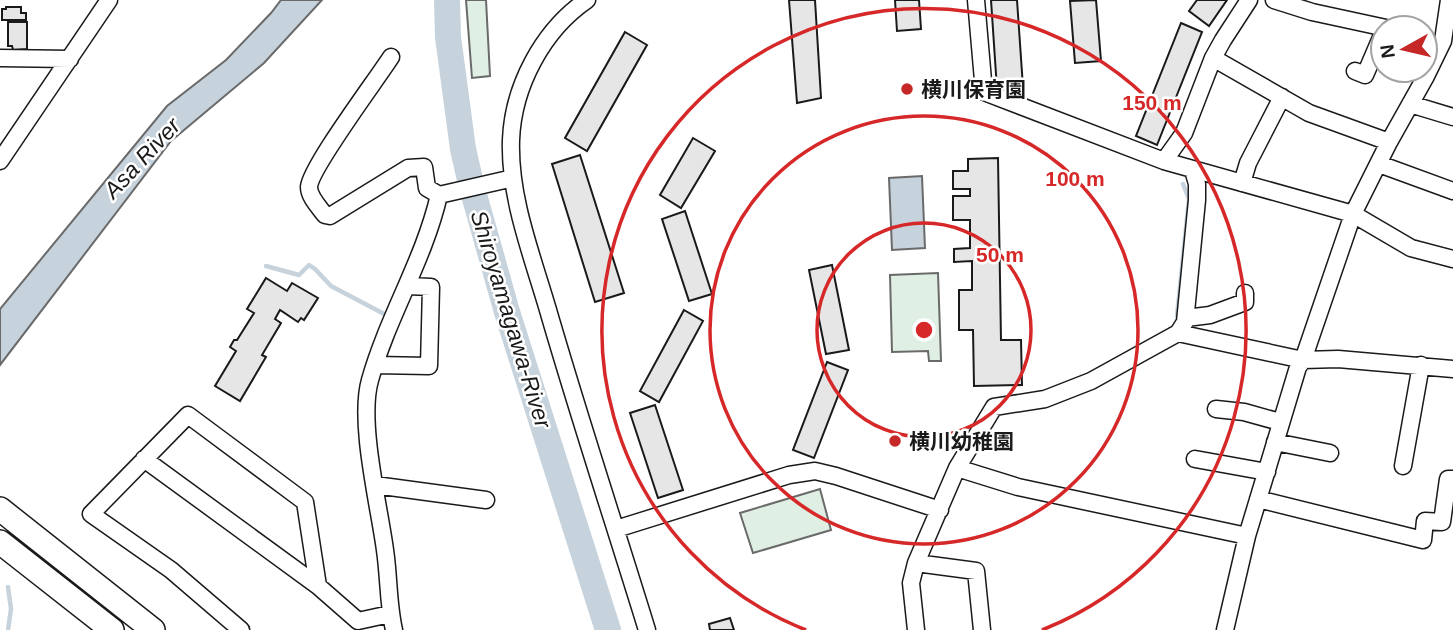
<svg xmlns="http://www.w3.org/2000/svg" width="1453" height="630" viewBox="0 0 1453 630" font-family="Helvetica,'Noto Sans JP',sans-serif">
<rect width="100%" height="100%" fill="#fff"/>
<!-- green -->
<path fill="#e0efe3" stroke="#6a6a6a" stroke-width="2" d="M466,0H486L490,76L472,78Z
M938,273L941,361H929L928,351L892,352L890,275Z
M820,489L831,530L753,553L740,513Z"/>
<!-- water -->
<path fill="#c6d2dc" stroke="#6a6a6a" stroke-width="2" d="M281,0H322L264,63L171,141L0,365V309L167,106L226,60L271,13Z
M922,176L925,248L892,250L889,178Z"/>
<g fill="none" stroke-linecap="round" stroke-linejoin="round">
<!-- stream -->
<path stroke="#c6d2dc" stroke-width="4.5" d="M266,266L299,275L309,265L315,269L331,286L388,316
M1177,316L1189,199L1183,184
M8,630L11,609L8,587"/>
<!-- river -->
<path stroke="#c6d2dc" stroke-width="26" d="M447,0L448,37L463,149L471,184L507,312L608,630"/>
</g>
<!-- building -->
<path fill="#e6e6e6" stroke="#1a1a1a" stroke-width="2" d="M789,0H815L821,98L797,103Z
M895,0H919L921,29L897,31Z
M991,0H1017L1023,87L997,89Z
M1096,0L1101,61L1075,63L1070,1Z
M1197,0H1227L1209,26L1189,11Z
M6,7H21V13H26V20H2V9H6Z
M8,22H27V49L13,50L12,46H8Z
M1181,23L1202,32L1157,145L1136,136Z
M625,32L647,45L587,151L565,138Z
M693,138L715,151L681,208L660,195Z
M580,155L624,293L595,302L552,164Z
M998,158L1001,340H1021L1022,385L974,386L973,330H959V290H972V261L954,262V249L970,248V220H953V196H970V189H953V171H968V159Z
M685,211L712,294L689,301L662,219Z
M832,265L849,350L826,354L809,270Z
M266,278L287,291L292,283L318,298L304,320L301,318L298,322L280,310L275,319L281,323L262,355L266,357L240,401L215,386L236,351L230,347L234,340H237L254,313L247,309Z
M684,310L703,321L659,402L640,391Z
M827,362L848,370L814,458L793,450Z
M655,405L683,490L658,498L630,413Z
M730,618L734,630H710L709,624Z"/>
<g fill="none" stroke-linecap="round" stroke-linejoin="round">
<!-- minor casing -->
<g stroke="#1a1a1a" stroke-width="19">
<path id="minor" d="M587,0C543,30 513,86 511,140C509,198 532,255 548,310C579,417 614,523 647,630
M976,0L984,92L1164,161L1353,214L1411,248L1453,259
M1274,0L1312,12L1386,28
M391,57C377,79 310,168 309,187C309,197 319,207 325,215L330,216L408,168L424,167L427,188L439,195
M0,58L70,59
M1213,58L1309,113L1389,142
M1355,71L1365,75L1383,33
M1410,104L1453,117
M0,161L109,0
M1164,161L1184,133L1213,58L1223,40L1249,0
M1379,164L1453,191
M1242,183L1248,163L1282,97
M1186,318L1210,315L1245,302V293
M1178,333L1303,360L1338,359L1453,369
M375,365L429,366L431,287L407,286
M1216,409L1244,412L1280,422
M1275,442L1330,453
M144,459L318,586
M1195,459L1267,472
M1403,466L1421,365
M957,468L1018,487L1247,536
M375,485L486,500
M1258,499L1423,540L1425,521L1442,522L1448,479H1453
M616,529L789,475L815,471L836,476L940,510
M916,563L976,571L982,630
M241,630L171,570L91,514L188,415L305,502L318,586L358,621L390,614
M394,630C388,604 389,577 385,550C379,505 358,422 370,380C388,316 424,260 439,195L513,178
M916,630L911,583L916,563L957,468L994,407L1045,399L1091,381L1178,333L1185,322L1197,200V184L1193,170
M1225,630L1247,536L1298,367L1303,360L1353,214L1389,142L1426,76L1443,41L1449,0"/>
</g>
<!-- highway casing -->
<g stroke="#1a1a1a" stroke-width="26">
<path id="highway" d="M0,509L153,630
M0,542L112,630"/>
</g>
<!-- minor -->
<use href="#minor" stroke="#fff" stroke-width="16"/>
<!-- highway -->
<use href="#highway" stroke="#fff" stroke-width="23"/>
</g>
<!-- distance rings -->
<g fill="none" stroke="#d62828" stroke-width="3.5">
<circle cx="924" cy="330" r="107"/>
<circle cx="924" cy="330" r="214"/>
<path d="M806 630A322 322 0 1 1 1042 630"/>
</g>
<!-- markers -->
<g fill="#c62828" stroke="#fff" stroke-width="2.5">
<circle cx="907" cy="89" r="7"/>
<circle cx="895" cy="441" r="7"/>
</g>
<g text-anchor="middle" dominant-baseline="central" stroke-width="5" stroke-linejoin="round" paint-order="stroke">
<!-- poi labels -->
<g font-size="21" font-weight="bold" fill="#1a1a1a" stroke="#fff" text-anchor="start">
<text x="921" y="89">横川保育園</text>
<text x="909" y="441">横川幼稚園</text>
</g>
<!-- water labels -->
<g font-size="23" font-style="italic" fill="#1a1a1a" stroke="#fff">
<text transform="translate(142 158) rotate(-47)">Asa River</text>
<text transform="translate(511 319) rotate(73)">Shiroyamagawa-River</text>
</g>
</g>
<circle cx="924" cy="330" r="10" fill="#d62828" stroke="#fff" stroke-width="3.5"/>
<g font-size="21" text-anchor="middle" font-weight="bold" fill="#d62828" stroke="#fff" stroke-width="5" stroke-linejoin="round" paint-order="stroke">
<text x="1152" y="110">150 m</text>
<text x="1075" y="186">100 m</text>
<text x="1000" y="262">50 m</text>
</g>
<!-- north arrow -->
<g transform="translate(1404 49) rotate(262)"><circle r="33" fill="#ffffff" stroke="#a3a3a3" stroke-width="2"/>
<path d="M0-5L12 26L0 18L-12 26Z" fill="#c62828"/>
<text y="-10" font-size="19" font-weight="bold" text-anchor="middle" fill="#1a1a1a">N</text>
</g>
</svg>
